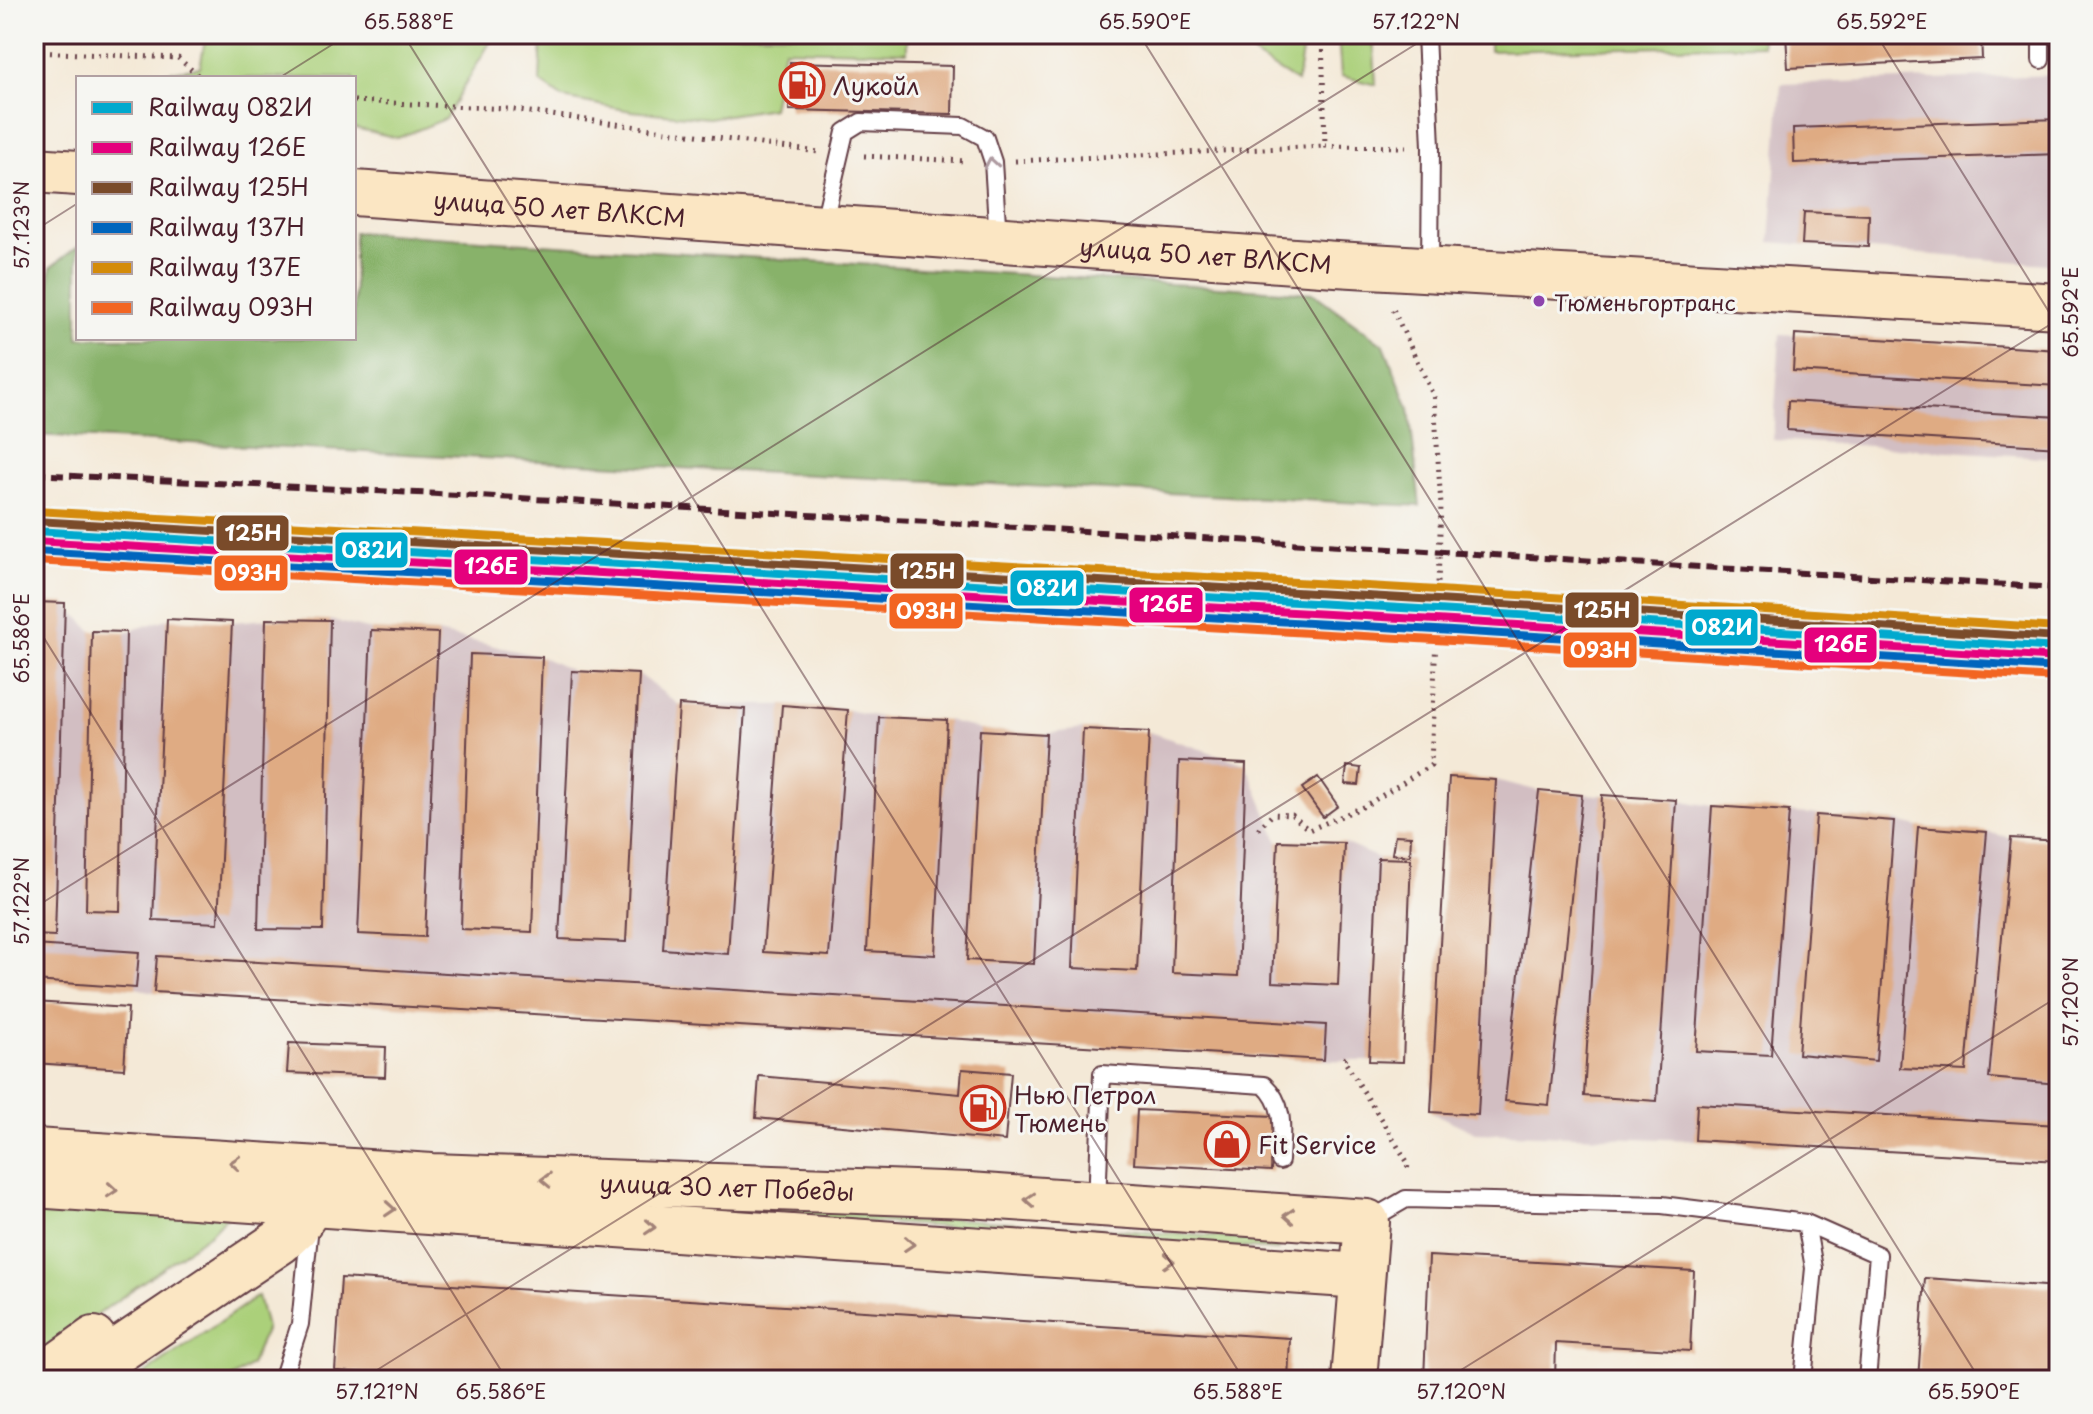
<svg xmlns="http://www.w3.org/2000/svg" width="2093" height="1414" viewBox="0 0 2093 1414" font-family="'Playpen Sans',sans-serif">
<rect width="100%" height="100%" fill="#f6f6f2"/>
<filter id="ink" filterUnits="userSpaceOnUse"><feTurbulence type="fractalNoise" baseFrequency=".0125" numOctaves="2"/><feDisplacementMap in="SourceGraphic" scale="16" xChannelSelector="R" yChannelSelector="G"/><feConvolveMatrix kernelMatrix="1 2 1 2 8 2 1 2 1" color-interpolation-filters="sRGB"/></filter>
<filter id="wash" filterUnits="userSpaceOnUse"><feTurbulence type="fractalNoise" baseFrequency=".006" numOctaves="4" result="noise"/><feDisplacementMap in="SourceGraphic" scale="32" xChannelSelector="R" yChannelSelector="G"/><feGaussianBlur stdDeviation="1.8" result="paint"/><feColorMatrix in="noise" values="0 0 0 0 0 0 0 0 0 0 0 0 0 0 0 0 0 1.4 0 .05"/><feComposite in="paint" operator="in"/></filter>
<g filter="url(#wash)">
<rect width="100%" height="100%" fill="#f4e9d7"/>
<!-- industrial -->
<path fill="#d2bec2" d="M2059,75V265L1770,242L1781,84Z
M1780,334L2059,350V458L1773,440Z
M34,603H65L92,631L126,632L167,619L232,622L266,619L330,620L371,630L438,633L542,657L572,671L639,674L679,705H782L848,710L879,717L947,720L980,730L1046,734L1083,729L1149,732L1246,764L1278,841L1344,843L1378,858L1411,859L1403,1062L1324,1060L154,992L136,988L34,981Z
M1449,777L1496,780L1539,791L1676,800L1712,806L1894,821L1918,827L1987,832L2011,838L2059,841V1161L1695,1140L1476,1133L1431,1112Z"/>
<!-- green -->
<path fill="#abd07a" stroke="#7a7852" stroke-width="2" d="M542,34H907V52L784,49L772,108L709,118L631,111L563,98L540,82Z
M1218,34H1305L1297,82L1258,58L1238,38Z
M1338,34H1373L1376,85L1341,76Z
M1490,34H1761L1762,45L1490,51Z
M206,35L492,39L445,119L398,138L354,128V78H128L200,67Z
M393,1180L1279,1241L1278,1250L392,1189Z
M34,1200L228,1215L211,1233L34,1360Z
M258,1296L266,1328L251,1365L229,1380H136Z"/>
<!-- forest -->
<path fill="#88b26a" stroke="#69684a" stroke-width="2" d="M354,232L1313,293L1384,345L1409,408L1420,506L34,435V322L46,315L51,267L78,246V338H354Z"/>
<g id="blocks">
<!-- building -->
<path fill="#dfab83" d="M1786,34H1981L1982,59L1788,68Z
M790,62L953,66L952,114L789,110Z
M2059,119V154L1794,163L1793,128Z
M1804,212L1869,215L1868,247L1802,244Z
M1795,334L2059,350V386L1793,371Z
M1788,401L2059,417V447L1787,430Z
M34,602L65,603L55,936L34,935Z
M167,619L232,622L218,923L153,920Z
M266,619L330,620L323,930L258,929Z
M371,630L438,633L425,937L358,934Z
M92,631L126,632L120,911L86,910Z
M470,654L542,657L532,932L461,929Z
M572,671L639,674L626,942L559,939Z
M679,705L745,709L728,954L663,949Z
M782,705L848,710L829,956L763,952Z
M879,717L947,720L935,955L867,951Z
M1083,729L1149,732L1137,971L1072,968Z
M980,730L1046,734L1034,964L967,960Z
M1179,761L1246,764L1238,976L1172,973Z
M1347,766L1361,768L1359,785L1345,784Z
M1318,777L1338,806L1323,817L1302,788Z
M1449,777L1496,780L1478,1115L1431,1112Z
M1539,791L1582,795L1549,1105L1505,1101Z
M1602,795L1676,800L1657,1101L1584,1096Z
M1712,806L1789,811L1771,1055L1696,1051Z
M1816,815L1894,821L1876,1061L1798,1054Z
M1918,827L1987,832L1966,1071L1900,1068Z
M1395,835L1411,836L1410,856L1392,854Z
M2011,838L2059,841V1084L1989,1078Z
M1278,841L1344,843L1338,985L1272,982Z
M1378,858L1411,859L1403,1062L1369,1061Z
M34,945L139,952L136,988L34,981Z
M157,956L1326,1025L1324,1060L154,992Z
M34,1002L128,1008L124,1069L34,1063Z
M289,1043L386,1047L385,1077L287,1073Z
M962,1069L1011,1073L1005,1141L756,1118L759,1076L960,1094Z
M1697,1104L2059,1125V1161L1695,1140Z
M1137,1110L1274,1116L1271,1171L1134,1164Z
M1429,1256L1694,1271L1690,1351L1556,1343L1555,1380H1424Z
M341,1278L1290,1338L1288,1380H474L335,1371Z
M1925,1278L2059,1287V1380H1918Z"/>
</g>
</g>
<g filter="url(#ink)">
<use href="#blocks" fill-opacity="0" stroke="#643d45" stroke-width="2"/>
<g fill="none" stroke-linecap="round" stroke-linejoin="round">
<!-- lane casing -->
<g stroke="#643d45" stroke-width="20">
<path id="lane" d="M1426,34L1431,147L1430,268
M2041,34V60
M823,226L845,132L861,122L963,126L985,138L993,162L998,239
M1097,1203L1102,1074L1264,1085C1287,1106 1281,1133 1280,1161
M1368,1221L1406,1199L1662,1205L1806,1223L1878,1255L1867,1380
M282,1380L300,1324L310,1225
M1803,1380L1814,1268L1806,1223"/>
</g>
<!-- secondary casing -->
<g stroke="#643d45" stroke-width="48">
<g id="secondary">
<path d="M34,170L78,173"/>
<path id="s1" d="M354,193L1336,264L2059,306"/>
<path id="s2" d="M34,1151L432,1176L969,1195L1367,1222L1354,1380"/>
<path d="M34,1185L1362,1276"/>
<path d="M37,1380L94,1339"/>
<path d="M75,1380L281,1241L295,1228L312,1204L313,1184"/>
</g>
</g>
<!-- path -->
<path stroke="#643d45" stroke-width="5" stroke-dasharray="2 6" stroke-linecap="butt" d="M1322,34L1325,146L1406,147
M34,52L178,58L201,78
M354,101L508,109L818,152
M864,156L965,161
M1015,161L1325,146
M1258,829L1273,814L1292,815L1309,830L1365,806L1431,765L1441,506L1434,397L1392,307H1390
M1346,1057L1344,1060L1408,1163L1407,1173"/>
<!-- lane -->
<use href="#lane" stroke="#fff" stroke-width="16"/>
<!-- secondary -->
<use href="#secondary" stroke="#fbe6c3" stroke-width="44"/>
<!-- rail -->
<path stroke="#4a1f2b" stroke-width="6" stroke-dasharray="12 6" stroke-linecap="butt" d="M34,474L518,498L2059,588"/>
<!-- rail-1 casing -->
<g stroke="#f6f6f2" stroke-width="14">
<path id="rail-1" d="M34,531L1437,610L2059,648"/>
</g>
<!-- rail-2 casing -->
<g stroke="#f6f6f2" stroke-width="14">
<path id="rail-2" d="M34,541L1436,620L2058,658"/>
</g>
<!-- rail-3 casing -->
<g stroke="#f6f6f2" stroke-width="14">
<path id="rail-3" d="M35,521L1438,600L2059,638"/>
</g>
<!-- rail-4 casing -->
<g stroke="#f6f6f2" stroke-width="14">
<path id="rail-4" d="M34,551L1436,630L2058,668"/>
</g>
<!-- rail-5 casing -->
<g stroke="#f6f6f2" stroke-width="14">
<path id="rail-5" d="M35,511L1438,590L2059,628"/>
</g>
<!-- rail-6 casing -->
<g stroke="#f6f6f2" stroke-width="14">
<path id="rail-6" d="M34,561L1435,640L2057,678"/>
</g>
<!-- rail-1 -->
<use href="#rail-1" stroke="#00a9ce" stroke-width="8"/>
<!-- rail-2 -->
<use href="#rail-2" stroke="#e5007d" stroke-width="8"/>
<!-- rail-3 -->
<use href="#rail-3" stroke="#7a4b2a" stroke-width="8"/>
<!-- rail-4 -->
<use href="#rail-4" stroke="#0065bd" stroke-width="8"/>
<!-- rail-5 -->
<use href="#rail-5" stroke="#d48b09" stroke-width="8"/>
<!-- rail-6 -->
<use href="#rail-6" stroke="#f26522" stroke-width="8"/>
</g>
<!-- one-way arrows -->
<defs><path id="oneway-chevron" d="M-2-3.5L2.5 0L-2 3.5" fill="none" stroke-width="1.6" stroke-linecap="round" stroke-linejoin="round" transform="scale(2)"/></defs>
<use stroke="#ae9aa0" href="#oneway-chevron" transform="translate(991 163) rotate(-100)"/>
<g stroke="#a28277">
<use href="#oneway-chevron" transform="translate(235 1163) rotate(-176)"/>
<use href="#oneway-chevron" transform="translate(546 1180) rotate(-178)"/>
<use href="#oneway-chevron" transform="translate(112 1190) rotate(4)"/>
<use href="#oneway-chevron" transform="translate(1030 1200) rotate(-176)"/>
<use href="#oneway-chevron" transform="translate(390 1209) rotate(4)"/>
<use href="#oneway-chevron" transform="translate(1289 1216) rotate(-176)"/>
<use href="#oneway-chevron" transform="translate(650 1227) rotate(4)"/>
<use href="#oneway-chevron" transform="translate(909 1244) rotate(4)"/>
<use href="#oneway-chevron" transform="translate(1169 1261) rotate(4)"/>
</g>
</g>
<!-- ticks -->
<path fill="none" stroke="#4a1f2b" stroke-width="2" stroke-opacity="0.45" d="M403,34L1244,1380M1139,34L1980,1380M1876,34L2059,328M279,78L349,34M34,231L78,203M34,622L507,1380M34,908L1432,34M361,1380L2059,319M1445,1380L2059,996"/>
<!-- icons -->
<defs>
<g id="fuel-ring" transform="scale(2.3)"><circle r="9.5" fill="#f6f6f2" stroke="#c8321e" stroke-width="1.5"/><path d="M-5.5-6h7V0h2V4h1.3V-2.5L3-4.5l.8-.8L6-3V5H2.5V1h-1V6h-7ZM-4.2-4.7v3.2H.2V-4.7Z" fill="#c8321e"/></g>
<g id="shop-ring" transform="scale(2.3)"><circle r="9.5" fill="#f6f6f2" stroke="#c8321e" stroke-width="1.5"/><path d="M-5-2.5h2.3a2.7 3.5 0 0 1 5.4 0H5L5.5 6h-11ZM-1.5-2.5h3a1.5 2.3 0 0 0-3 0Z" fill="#c8321e"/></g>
</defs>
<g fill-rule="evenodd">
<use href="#fuel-ring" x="802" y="85"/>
<use href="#fuel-ring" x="983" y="1108"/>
<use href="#shop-ring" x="1227" y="1144"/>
</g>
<!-- markers -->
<circle fill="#8e44ad" stroke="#f6f6f2" stroke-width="3" cx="1539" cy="301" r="7"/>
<g text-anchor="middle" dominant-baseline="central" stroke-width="6" stroke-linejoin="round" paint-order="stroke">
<!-- bus labels -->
<g font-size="22" fill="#4a1f2b" stroke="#f6f6f2" text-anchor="start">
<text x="1554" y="301">Тюменьгортранс</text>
</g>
<!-- poi labels -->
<g font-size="24" fill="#4a1f2b" stroke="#f6f6f2" text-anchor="start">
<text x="833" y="85">Лукойл</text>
<text x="1014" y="1094">Нью Петрол<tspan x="1014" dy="28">Тюмень</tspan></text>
<text x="1258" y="1144">Fit Service</text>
</g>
<!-- street labels -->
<g font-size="24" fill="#4a1f2b" stroke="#f6f6f2">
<text stroke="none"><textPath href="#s1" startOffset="206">улица 50 лет ВЛКСМ</textPath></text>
<text stroke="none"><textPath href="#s1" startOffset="854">улица 50 лет ВЛКСМ</textPath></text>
<text stroke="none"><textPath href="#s2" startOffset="694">улица 30 лет Победы</textPath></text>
</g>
</g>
<g stroke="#f6f6f2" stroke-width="3">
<rect x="215" y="514" width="75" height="38" rx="8" fill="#7a4b2a"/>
<rect x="334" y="531" width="75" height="38" rx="8" fill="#00a9ce"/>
<rect x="453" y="548" width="76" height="38" rx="8" fill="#e5007d"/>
<rect x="889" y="552" width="76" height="38" rx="8" fill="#7a4b2a"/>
<rect x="213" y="554" width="76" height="38" rx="8" fill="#f26522"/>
<rect x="1009" y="569" width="76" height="38" rx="8" fill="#00a9ce"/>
<rect x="1128" y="586" width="76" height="38" rx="8" fill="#e5007d"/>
<rect x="1564" y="591" width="76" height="38" rx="8" fill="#7a4b2a"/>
<rect x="888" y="592" width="76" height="38" rx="8" fill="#f26522"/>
<rect x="1684" y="608" width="75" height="39" rx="8" fill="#00a9ce"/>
<rect x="1803" y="626" width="75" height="38" rx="8" fill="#e5007d"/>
<rect x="1562" y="631" width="76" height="38" rx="8" fill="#f26522"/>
</g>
<g font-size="22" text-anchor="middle" font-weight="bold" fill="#fff">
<text x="253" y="541">125Н</text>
<text x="372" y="558">082И</text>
<text x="491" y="574">126Е</text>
<text x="927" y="579">125Н</text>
<text x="251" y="581">093Н</text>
<text x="1047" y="596">082И</text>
<text x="1166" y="612">126Е</text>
<text x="1602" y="618">125Н</text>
<text x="926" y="619">093Н</text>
<text x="1722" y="635">082И</text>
<text x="1841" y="652">126Е</text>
<text x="1600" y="658">093Н</text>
</g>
<!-- margin -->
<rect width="2093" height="1414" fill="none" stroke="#f6f6f2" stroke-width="88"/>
<!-- legend -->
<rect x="76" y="76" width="280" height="264" fill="#f6f6f2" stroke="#b1a0a2" stroke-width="2"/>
<rect x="92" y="102" width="40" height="12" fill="#00a9ce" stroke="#b1a0a2" stroke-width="2"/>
<text x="148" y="116" font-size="24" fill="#4a1f2b">Railway 082И</text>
<rect x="92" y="142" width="40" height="12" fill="#e5007d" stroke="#b1a0a2" stroke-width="2"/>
<text x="148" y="156" font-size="24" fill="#4a1f2b">Railway 126Е</text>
<rect x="92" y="182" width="40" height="12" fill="#7a4b2a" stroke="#b1a0a2" stroke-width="2"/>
<text x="148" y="196" font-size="24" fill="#4a1f2b">Railway 125Н</text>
<rect x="92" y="222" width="40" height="12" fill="#0065bd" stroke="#b1a0a2" stroke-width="2"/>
<text x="148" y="236" font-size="24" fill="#4a1f2b">Railway 137Н</text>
<rect x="92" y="262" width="40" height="12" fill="#d48b09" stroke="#b1a0a2" stroke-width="2"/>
<text x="148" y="276" font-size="24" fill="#4a1f2b">Railway 137Е</text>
<rect x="92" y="302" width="40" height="12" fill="#f26522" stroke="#b1a0a2" stroke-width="2"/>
<text x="148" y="316" font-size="24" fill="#4a1f2b">Railway 093Н</text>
<rect x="44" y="44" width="2005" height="1326" fill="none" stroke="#4a1f2b" stroke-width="3"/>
<g font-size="20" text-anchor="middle" fill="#4a1f2b">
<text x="409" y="29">65.588°E</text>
<text x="1145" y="29">65.590°E</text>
<text x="1416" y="29">57.122°N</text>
<text x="1882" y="29">65.592°E</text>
<text transform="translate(22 225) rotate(-90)" y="7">57.123°N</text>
<text transform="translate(2071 312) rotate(-90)" y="7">65.592°E</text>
<text transform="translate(22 638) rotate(-90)" y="7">65.586°E</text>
<text transform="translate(22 901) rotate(-90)" y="7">57.122°N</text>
<text transform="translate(2071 1002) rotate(-90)" y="7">57.120°N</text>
<text x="377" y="1399">57.121°N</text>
<text x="501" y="1399">65.586°E</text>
<text x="1238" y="1399">65.588°E</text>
<text x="1461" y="1399">57.120°N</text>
<text x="1974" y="1399">65.590°E</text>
</g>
</svg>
